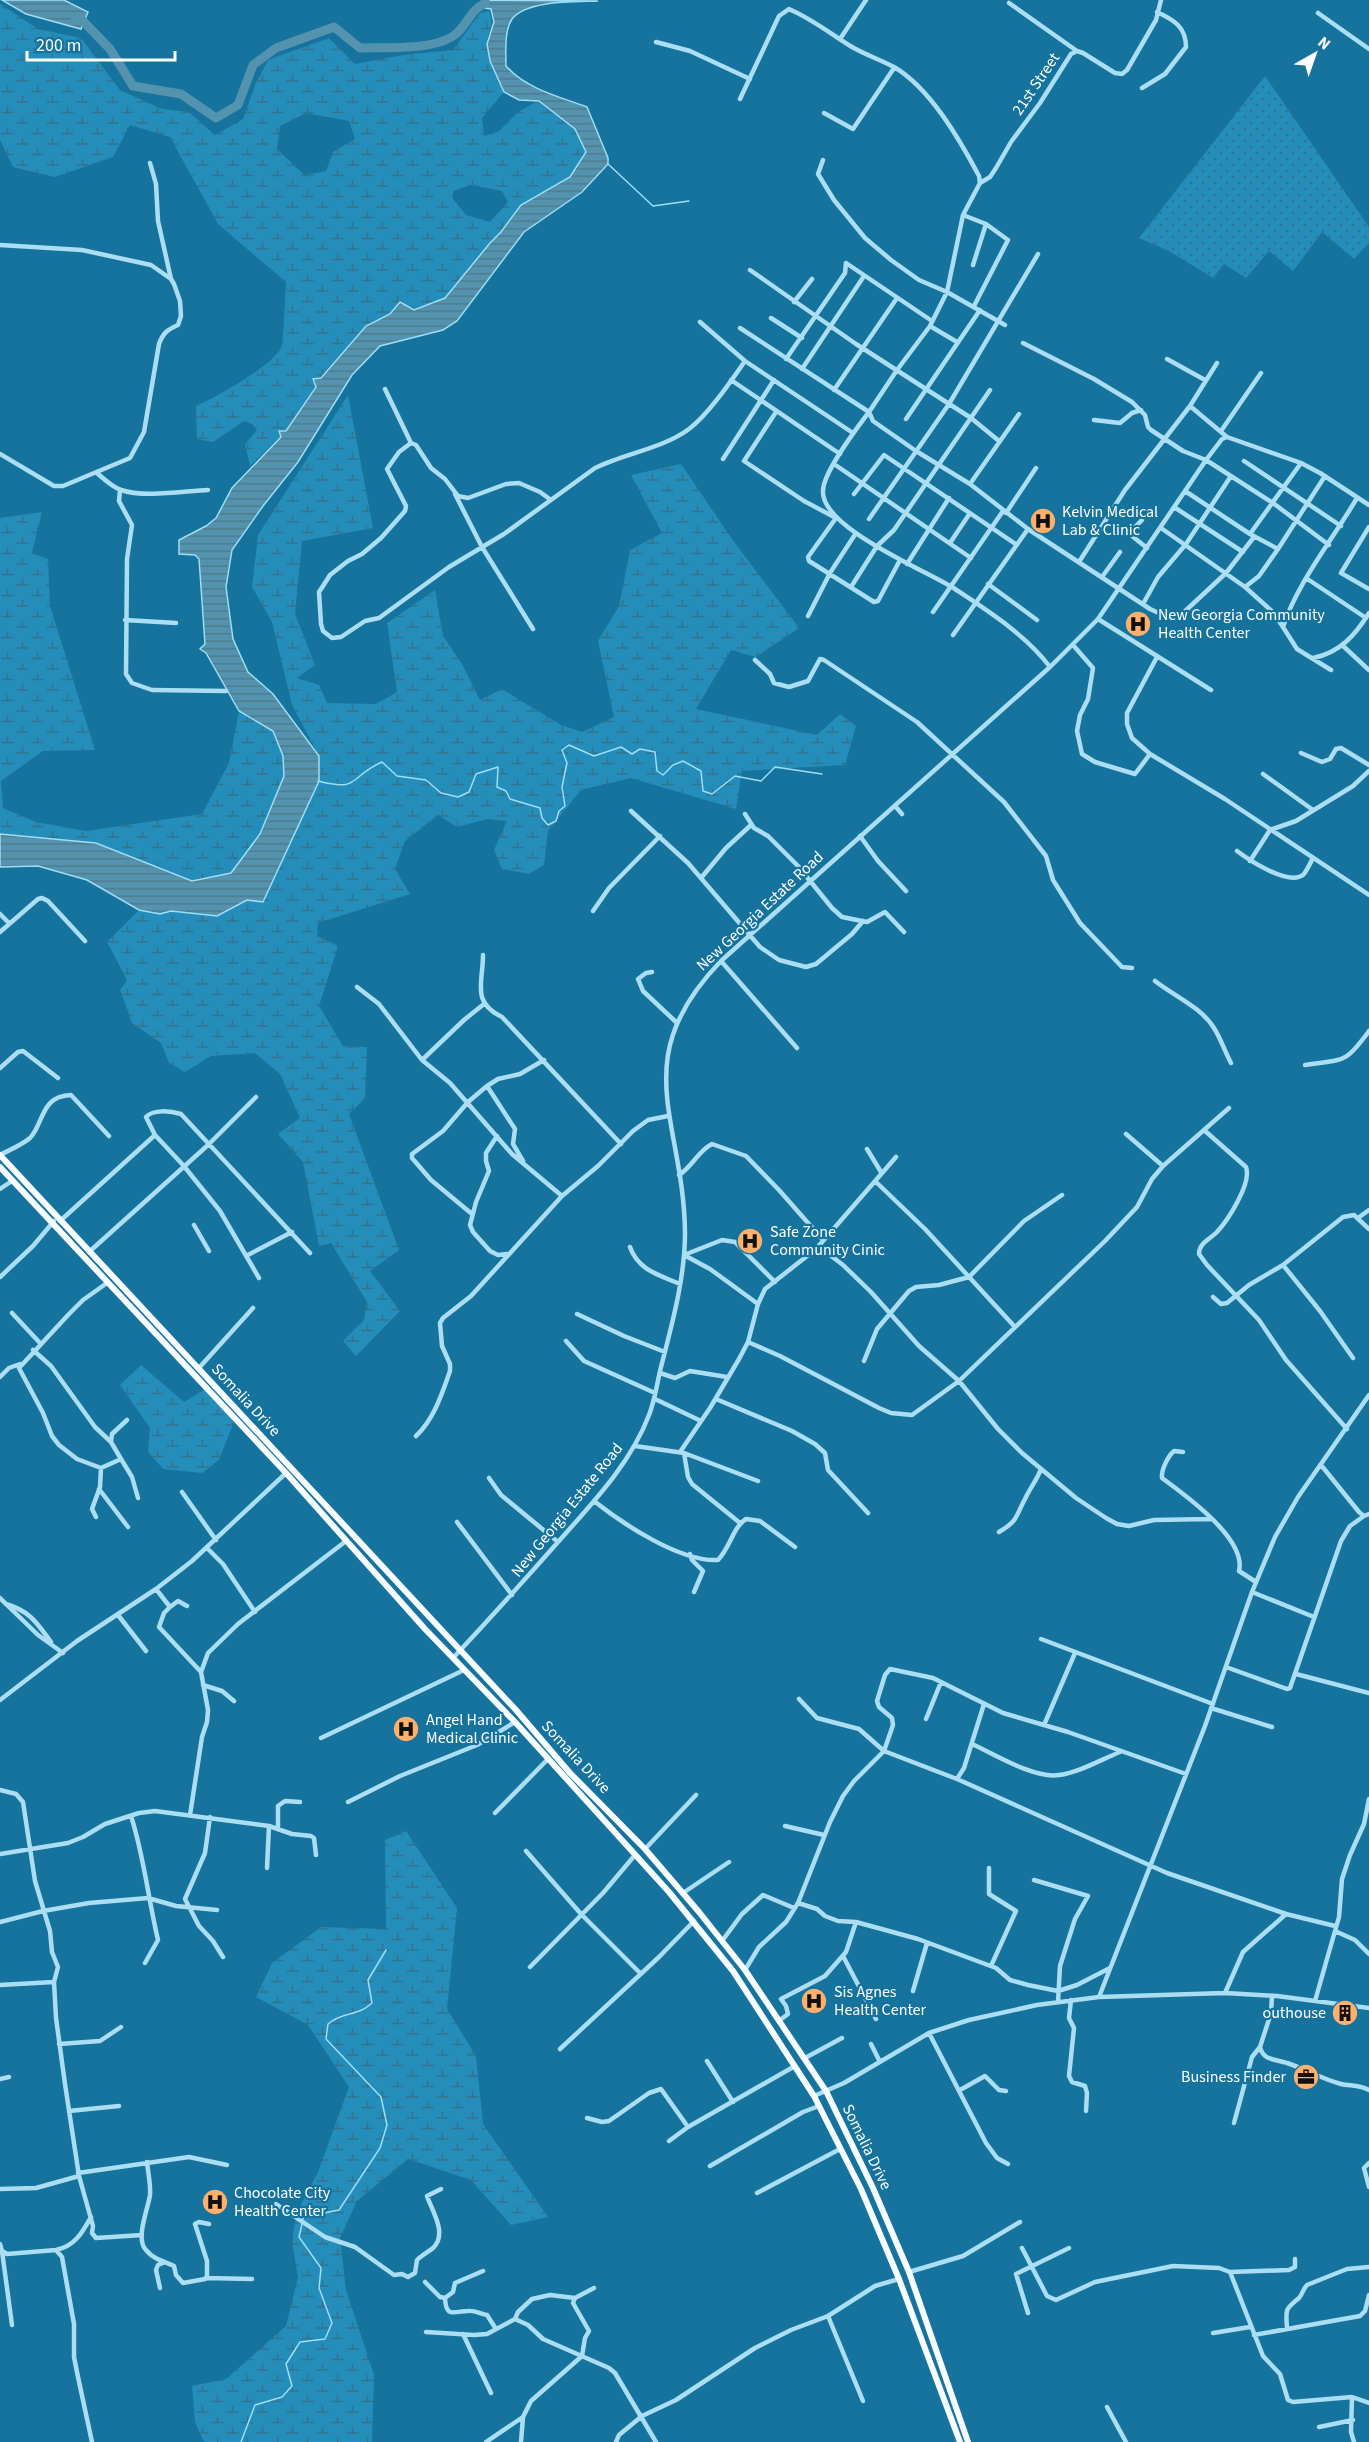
<svg xmlns="http://www.w3.org/2000/svg" width="1369" height="2442" viewBox="0 0 1369 2442" font-family="'Source Sans 3',sans-serif">
<defs>
<pattern id="grass-dots" width="8" height="8" patternUnits="userSpaceOnUse" patternTransform="scale(1.5)"><rect width="8" height="8" fill="#248dba"/><path d="M2 2h.1M6 6h.1" fill="none" stroke="#34738e" stroke-width="1.8" stroke-linecap="round"/></pattern>
<pattern id="wetland-marsh" width="20" height="14" patternUnits="userSpaceOnUse" patternTransform="scale(1.5)"><rect width="20" height="14" fill="#248dba"/><path d="M1 5h8M5 5V1M11 12h8M15 12V8" fill="none" stroke="#34738e"/></pattern>
<pattern id="water-rules" width="6" height="5" patternUnits="userSpaceOnUse" patternTransform="scale(1.5)"><rect width="6" height="5" fill="#5393af"/><path d="M0 2.5h6" fill="none" stroke="#517a8c"/></pattern>
</defs>
<rect width="100%" height="100%" fill="#15739d"/>
<!-- grass -->
<path fill="url(#grass-dots)" d="M1265,76L1369,227V243L1354,259L1322,232L1293,271L1269,251L1246,278L1224,264L1213,278L1169,251L1139,238Z"/>
<!-- wetland -->
<path fill="url(#wetland-marsh)" fill-rule="evenodd" d="M0,4L38,29L81,38L120,90L162,109L189,112L215,135L243,119L255,85L268,60L329,38L355,64L403,55L453,50L480,13L489,11C495,26 489,28 487,42C485,59 497,77 504,92L482,118L484,136L499,131L518,112L538,101L575,129L586,152L570,177L521,205L501,232L490,243L445,298L414,310L400,302L390,314L366,326L320,377L312,379L315,386L286,430H278L280,437L250,466L245,444L257,430L252,424L244,421L213,442L197,439L196,406C215,398 272,366 281,348C284,340 285,294 286,282L218,224L170,137L130,125L113,157L55,177L13,167L0,140ZM306,113L349,121L355,139L333,152L326,171L304,175L277,149L280,126ZM471,185L502,191L508,202L490,222L466,215L453,199V191Z
M348,395L373,528L302,541L295,614L315,665L297,678L319,685L327,703L376,704L397,692L387,623L435,590L443,636L462,664L480,700L502,689L561,725L582,732L614,717L598,641L619,606L630,550L662,533L631,475L681,464L732,539L799,628L756,657L731,650L696,709L817,735L840,714L856,726L845,765L742,771L736,809L631,778L581,790L548,831L544,865L529,874L502,869L494,850L507,821L487,819L457,827L438,815L405,841L395,869L410,894L318,923L317,936L338,946L319,1006L343,1046L367,1047L365,1098L349,1114L399,1250L370,1271L400,1311L356,1356L343,1341L364,1320L367,1302L331,1243L319,1246L303,1162L278,1134L300,1118L280,1074L255,1053L211,1056L185,1072L169,1063L161,1043L132,1023L120,990L127,980L107,942L139,910L160,914L171,911L217,916L247,900L263,902L319,781V756L292,705L272,622L252,587L258,535Z
M42,512L32,553L48,559L50,606L95,750L43,751L1,781L3,808L36,822L86,831L202,814L229,763L239,711L273,731L283,756L284,776L260,834L231,873L192,881L96,843L0,834V518Z
M141,1365L184,1402L207,1388L235,1419L219,1460L202,1473L163,1469L148,1452L150,1428L120,1385Z
M406,1831L457,1908L447,2009L476,2056L483,2124L548,2217L511,2225L471,2180L408,2159L357,2201L340,2238L346,2290L374,2375L372,2442H204L195,2422L192,2386L226,2379L286,2326L298,2277L292,2243L296,2214L318,2172L349,2087L308,2025L256,1997L272,1963L321,1927L386,1929L385,1840Z"/>
<!-- water -->
<path fill="url(#water-rules)" stroke="#9dddf6" stroke-width="1.5" d="M2,0H64L88,12L81,29L26,14Z
M484,0L598,1C574,2 527,0 512,19C504,31 506,52 506,66C526,89 560,97 587,107L608,158V164L582,192L524,232L457,321L443,330L380,346L352,375L298,462L263,506L232,550L226,587L233,639L248,672L273,694L319,756V781L263,902L247,900L217,916L171,911L160,914L139,910L87,880L38,866L0,867V834L96,843L192,881L231,873L260,834L284,776L283,756L273,731L239,711L206,653L200,649L205,644L199,559L195,555L179,554V540L206,526L216,518L232,488L281,437L279,431H286L316,387L313,379L321,378L366,326L390,314L400,302L414,310L445,298L490,243L501,232L521,205L570,177L586,152L575,129L539,101L519,100L504,92L490,61L487,44L494,22L491,9L476,7Z"/>
<g fill="none" stroke-linecap="round" stroke-linejoin="round">
<!-- stream -->
<path stroke="#9dddf6" stroke-width="1.5" d="M608,164L653,206L689,201
M318,781C361,792 348,777 382,762L397,776L426,780L441,793L458,797L469,792L476,774L498,767L497,787L506,791L510,799L540,808L542,818L548,825L556,821L559,811L565,806L562,787L567,763L562,750L569,745L594,756L621,747L632,754L640,749L655,752L657,771L663,775L673,765L683,761L701,771L703,791L712,794L735,776L761,781L775,767L822,774
M303,2219L304,2217L339,2210L380,2148L387,2125L381,2097L326,2039L328,2024C343,2011 357,2017 372,2003L368,1980L386,1950
M241,2442L255,2405L282,2397L292,2386L286,2364L300,2342L325,2339L332,2323L319,2288L321,2268L299,2237L302,2224"/>
<!-- river -->
<path stroke="#5393af" stroke-width="9" d="M75,18L81,19L110,49L133,86L181,94L216,118L238,105L253,65L276,48L334,27L360,48C387,47 437,51 457,33C469,22 471,9 486,3"/>
<!-- minor -->
<path stroke="#abdef3" stroke-width="4.5" d="M1009,3L1077,51
M1318,13L1369,49
M840,39L866,0
M656,42L690,51L750,79
M1142,88L1165,74L1186,47C1186,27 1174,20 1157,12
M740,99L779,16L789,9C812,19 831,34 852,47C866,55 881,60 894,67C930,88 960,140 979,176L980,183L963,215L947,292L930,326L897,370L869,412L873,421L916,451L970,484L1028,529L1150,609L1163,615H1181L1226,573L1254,537
M824,113L853,129L894,68
M823,160L818,174L834,200L865,238L891,260L919,280L947,292L1005,325
M150,163L156,184L158,221L171,279
M980,183L990,177L996,168L1011,142L1040,103L1071,54L1077,51L1083,53L1115,73L1122,74L1127,70L1156,20L1161,0
M963,215L986,224L1008,240L974,306
M0,245L82,250L151,265L171,279L174,284L180,301L181,316L178,325C167,330 163,333 159,344L144,432L130,458L63,486H54L0,454
M846,263L932,321
M973,265L986,224
M750,270L856,344L971,418L999,441
M794,302L812,279
M771,318L802,338
M700,322L745,361L853,433
M930,326L957,342
M740,328L869,412C857,428 823,472 823,491C821,528 927,571 955,589C988,611 1026,635 1050,667
M1023,343L1094,379L1132,402L1145,415L1148,427L1151,430L1183,451L1206,460L1273,503L1329,545
M786,359L845,273L846,263
M1167,359L1205,380
M802,369L864,276
M731,380L840,454
M385,389L411,443L416,445L431,468L445,479L458,496L468,498L506,484L519,483L540,492L551,500
M834,390L897,298
M1190,406L1227,437L1301,463L1320,473L1369,505
M776,412L744,461L804,501L836,518L808,557L809,561L874,602L878,601L900,560
M906,419L980,310
M1094,420L1120,423L1132,413L1141,410
M1221,431L1261,373
M411,443L399,452L387,469L406,506L405,511L381,538L362,554L348,561L330,575L323,586L319,592L321,624L323,631L332,638L341,637L365,621L379,618L449,567L504,534L595,468C625,453 662,449 689,429C708,415 731,381 745,361
M723,459L774,380
M1244,461L1341,526
M834,464L971,558
M97,473C104,479 112,487 121,490C144,498 184,491 208,490
M970,484L1019,414
M120,490L119,501L132,525L127,559L126,674L132,683L152,690L226,691
M1185,491L1250,534L1278,549L1325,476
M455,494L482,547L533,629
M854,494L884,455L1017,545
M1174,507L1243,552
M1006,513L1036,468
M869,519L949,404L1038,254
M1142,520L1134,528L1132,536L1147,548
M1369,527L1341,573L1369,589
M1161,528L1245,587L1274,613L1297,649L1331,670
M1250,534L1301,463
M950,543L970,513
M1079,562L1125,490L1190,406L1217,363
M907,564L949,498
M1102,577L1120,552
M1306,578L1366,618
M988,584L1037,620
M851,587L877,546L894,530L990,390
M1245,587L1259,576L1278,549
M1143,604L1158,577L1186,544L1231,476
M933,612L1003,511
M808,616L830,573L856,533
M1098,619L1211,690
M125,620L176,623
M1283,627C1297,583 1333,539 1357,498
M953,635L1028,529
M1073,645L1093,668L1088,699L1080,715L1077,731L1082,754L1095,762L1135,774L1150,754
M1342,645L1369,670
M1157,657L1127,713V724L1132,738L1150,754L1225,799L1369,895
M1313,658C1340,653 1356,634 1369,613
M755,660L770,674L774,683L789,687L808,681L820,659L824,660L917,722L1004,802L1046,856L1053,880L1080,923L1122,967L1132,968
M1301,753L1322,762L1330,759L1336,749L1341,748L1369,765
M1263,774L1313,810
M895,806L902,814
M631,811L688,863L760,947L779,960L806,967L816,964L852,934L863,921
M745,814L754,828L768,836L798,866L832,908L842,917L867,922L885,912L904,932
M860,836L878,861L906,891
M1237,851C1249,860 1288,886 1303,875C1307,871 1310,863 1313,858
M1250,861L1270,830L1296,821L1353,786L1369,771
M701,878L726,848L751,825
M593,911L609,888L660,836
M0,914L9,923
M0,932L38,899L42,898L48,901L85,941
M483,955C483,983 471,1002 502,1017L621,1144
M721,961L797,1048
M652,972L646,973L638,979L643,991L676,1022
M1155,981C1174,996 1201,1007 1214,1028C1221,1039 1225,1052 1231,1063
M357,987L379,1004L422,1060L450,1083L512,1154L562,1196
M422,1060L464,1020L484,1004
M1305,1065C1345,1059 1345,1064 1369,1031
M0,1068L18,1052L23,1051L58,1078
M487,1086L515,1129L513,1144L523,1161
M1204,1130L1246,1167C1252,1183 1228,1220 1217,1232C1210,1239 1199,1243 1199,1254L1207,1265L1259,1320L1286,1360L1347,1429
M1126,1134L1163,1166
M497,1136L486,1153V1161L489,1171L476,1202L470,1225L473,1232L490,1251L498,1255L507,1254
M867,1149L881,1172
M0,1155C9,1150 22,1145 30,1138C44,1124 40,1096 71,1095L109,1136
M679,1175C692,1167 698,1151 712,1144L746,1156L779,1190L823,1240
M875,1181L925,1229L1015,1327
M0,1189L12,1181
M472,1214L431,1180L412,1158V1154L443,1131L468,1102L487,1086L498,1079L520,1074L544,1060
M1358,1218L1369,1210
M60,1221L155,1135
M194,1225L209,1251
M630,1247C638,1270 659,1275 680,1284
M816,1249L826,1252L843,1265L871,1292L919,1346L959,1381L998,1429L1022,1453L1076,1498L1106,1518L1117,1524L1129,1526L1154,1520L1212,1519
M89,1252L208,1145L256,1097
M684,1255L722,1240L735,1242L775,1282
M684,1255L710,1269L758,1304
M246,1256L292,1232
M1283,1265L1320,1311L1353,1358
M0,1277L33,1246L54,1221
M259,1278L220,1211L183,1165L155,1135L146,1117C153,1109 171,1111 181,1114L310,1253
M107,1283L83,1300L69,1314L19,1368L43,1413L52,1436L59,1445L77,1459L101,1468L121,1459L132,1477L138,1498
M1213,1297L1221,1304L1227,1303L1249,1285L1283,1265L1343,1217L1354,1215L1369,1229
M12,1313L40,1343
M577,1314L624,1336L665,1352
M566,1341L584,1361L655,1393
M748,1342L780,1356L879,1408L891,1413L912,1415L959,1381L1105,1241L1137,1207L1152,1179L1163,1166L1229,1108
M33,1350L51,1366L95,1427L111,1442
M864,1361L877,1329L909,1291L916,1287L939,1285L969,1277L1024,1221L1062,1195
M198,1369L253,1308
M660,1373L675,1378L690,1371L727,1377
M0,1377L9,1368L20,1364
M655,1399L701,1421
M716,1399L792,1431L815,1444L825,1453L828,1470L868,1513
M416,1436C434,1419 442,1394 450,1371V1364L442,1346L440,1323L443,1318L471,1296L562,1196L598,1166L633,1131L648,1120L668,1116
M635,1446L684,1453L758,1481
M680,1452L710,1408L739,1359L748,1342L758,1304L765,1289L816,1249L896,1157
M1183,1452L1174,1451C1168,1456 1161,1470 1162,1478C1185,1495 1247,1539 1239,1571L1256,1582
M684,1453L688,1477L692,1484L740,1523
M121,1459L111,1442L112,1434L127,1420
M1321,1465L1359,1512L1364,1516L1369,1514
M489,1478L501,1495L558,1542
M99,1489L128,1527
M182,1492L216,1540
M594,1501C623,1524 680,1562 718,1560C730,1548 733,1527 746,1519L760,1521L795,1547
M96,1517L92,1509L100,1487L101,1468
M457,1522L512,1595
M999,1532C1019,1520 1015,1517 1025,1499C1030,1488 1037,1480 1041,1469
M207,1548L223,1564L255,1612
M690,1554L692,1560L703,1571L694,1592
M156,1589L170,1607L178,1601L187,1606
M1252,1592L1314,1617
M0,1598L38,1635L63,1653
M6,1604C30,1611 37,1623 51,1642
M170,1607L164,1613L159,1627L201,1672
M118,1615L146,1651
M1041,1639L1213,1704
M454,1657C492,1616 529,1575 566,1533C598,1497 632,1460 649,1415C655,1400 657,1383 661,1367C672,1324 685,1278 685,1233C684,1120 625,1060 721,961L1050,667L1098,619L1206,460L1222,439L1227,437
M1226,1667L1287,1689L1290,1688L1341,1541L1350,1526L1364,1516
M1296,1674L1369,1693
M203,1685L222,1691L234,1701
M799,1699L817,1718L859,1729L884,1751L957,1779L1167,1873L1286,1914L1335,1926
M0,1700L77,1641L156,1589L192,1561L286,1473
M1211,1708L1272,1727
M926,1719L941,1682
M1044,1725L1075,1653
M321,1738L464,1670
M972,1744C994,1754 1034,1779 1059,1775C1080,1772 1100,1760 1120,1752
M957,1779L964,1768L984,1704
M0,1790L16,1794L23,1802L35,1881L50,1931L52,1952L58,1967L54,1982L56,2018L65,2084L79,2176L93,2226L92,2233L96,2238L142,2235
M1369,1799L1364,1824L1350,1855L1342,1879L1339,1917L1335,1931L1355,1940L1369,1954
M348,1802L400,1776L477,1745L515,1722
M495,1813L547,1760
M190,1815L202,1737L207,1722L208,1710L201,1672L208,1653L238,1624L346,1541
M131,1816C144,1856 148,1898 158,1940L145,1963
M210,1817L205,1853L185,1899L199,1926L213,1941L223,1957
M785,1826L824,1835
M278,1828V1806L285,1801L300,1802
M645,1849L696,1795
M526,1851L581,1914L641,1974
M0,1854L68,1843L83,1837L105,1824L139,1813L155,1811L269,1826L292,1834L311,1836L314,1838L316,1855
M267,1868L269,1826
M989,1868V1894L1016,1911L991,1966
M1034,1880L1088,1896L1075,1919L1060,1966L1058,2002
M683,1893L729,1862
M798,1903L817,1909L825,1916L838,1921L856,1922L918,1939L996,1968L1010,1980L1028,1985L1058,1991L1077,1985L1110,1968
M0,1922L43,1911L89,1903L148,1898L176,1906L217,1910
M722,1941L742,1914L763,1895L794,1908
M843,1956L876,2019
M530,1967L603,1893L635,1855
M745,1970L759,1947L786,1922L798,1903L830,1822L843,1796L854,1781L884,1751L893,1725L892,1718L879,1707L877,1701L885,1675L890,1669L933,1678L1003,1713L1068,1732L1186,1774
M0,1985L54,1982
M913,1991L927,1943
M1225,1993L1243,1952L1286,1914
M1272,1996L1271,2013L1260,2047C1263,2061 1276,2059 1287,2063C1305,2069 1322,2079 1341,2084C1351,2086 1360,2085 1369,2090
M1099,1997L1205,1726L1252,1592L1275,1537L1298,1497L1369,1395
M1071,2000L1069,2018L1074,2028L1069,2076L1072,2082L1085,2086L1087,2093L1086,2111
M1315,2001L1335,1931
M780,2020L788,2014L786,2006L781,1999L825,1976L846,1952L856,1922
M929,2033L986,2143L997,2158L1008,2164
M59,2044L100,2041L121,2027
M871,2044L880,2062
M560,2049L659,1957L694,1921
M805,2058L842,2038
M707,2061L733,2102
M0,2079L9,2077
M960,2090L985,2076L999,2090L1006,2091
M814,2096L844,2083L929,2033L969,2020L1037,2005L1099,1997L1225,1993L1277,1996L1369,2008
M69,2111L119,2106
M587,2118L602,2122L609,2121L649,2093L661,2089L688,2127
M1234,2123L1252,2057L1260,2047
M669,2141L688,2127L795,2066
M147,2162C148,2173 151,2185 150,2195C148,2209 135,2239 146,2250C154,2260 164,2261 174,2266L176,2275L183,2283L205,2279L207,2276V2261L195,2224L199,2222L209,2224
M1369,2163L1364,2168L1369,2187
M710,2166L803,2112L819,2106
M78,2173L189,2157L227,2165
M0,2189L36,2188L79,2176
M757,2193L840,2149
M276,2204L325,2237L355,2247L394,2275L402,2274L408,2277L415,2273L417,2260C422,2255 428,2252 433,2248C448,2234 432,2211 427,2196L441,2189
M0,2244L2,2251L7,2254L56,2250L62,2257L74,2324V2357L78,2377L92,2442
M1022,2248L1047,2296L1056,2300L1095,2282L1173,2266L1219,2268L1230,2272L1263,2356L1280,2374L1288,2400L1293,2402L1352,2397L1369,2403
M56,2250C75,2246 82,2233 91,2217
M2,2251L12,2325
M909,2272L963,2256L1020,2222
M1230,2272L1289,2270L1295,2267V2259
M206,2278L252,2279
M425,2282L440,2297L445,2298L453,2292L455,2283L483,2271
M160,2288L156,2270L158,2265L163,2263
M445,2298C446,2319 454,2311 468,2311C474,2310 481,2314 487,2315L496,2329
M1028,2313L1016,2274L1069,2248
M828,2316L863,2401
M515,2319L528,2325L543,2339L609,2368L615,2373L656,2442
M1287,2328C1286,2310 1284,2310 1299,2298C1302,2295 1303,2289 1307,2285L1347,2269L1369,2267
M426,2332L474,2335L487,2334L515,2319L518,2312L532,2299L550,2295L575,2298
M1213,2333L1250,2327
M463,2334L491,2393
M1254,2335L1360,2316L1365,2311L1369,2295
M1352,2397L1351,2432L1354,2442
M1107,2407L1126,2442
M1319,2427L1353,2420
M486,2442L523,2417
M521,2442L523,2417L531,2401L582,2356L585,2338L589,2331L573,2303L575,2298L594,2288
M616,2442L619,2435L642,2416L676,2400L755,2348L791,2330L828,2316L875,2286L899,2279"/>
<!-- major -->
<path stroke="#f7fcff" stroke-width="6" d="M0,1155L516,1710L570,1773L645,1849L699,1912L745,1970L826,2091L873,2188L909,2272L968,2442
M0,1167L286,1473L425,1629L515,1722L669,1892L733,1971L814,2096L861,2189L899,2279L960,2442"/>
</g>
<!-- icons -->
<defs>
<g id="hospital-disc" transform="scale(1.35)"><circle r="9.5" fill="#ffb06d" stroke="#15739d"/><path d="M-5-5h3v3.5h4V-5h3V5h-3V1.5h-4V5h-3Z" fill="#111"/></g>
<g id="building-disc" transform="scale(1.35)"><circle r="9.5" fill="#ffb06d" stroke="#15739d"/><path d="M-4-6H4V6H1V3H-1V6H-4ZM-2.5-4.3h1.7v1.8h-1.7ZM.8-4.3h1.7v1.8H.8ZM-2.5-1h1.7V.8h-1.7ZM.8-1h1.7V.8H.8Z" fill="#111"/></g>
<g id="office-disc" transform="scale(1.35)"><circle r="9.5" fill="#ffb06d" stroke="#15739d"/><path d="M-6-3h4V-5.5h4V-3h4V5H-6ZM-1-4.5V-3h2v-1.5ZM-6 0V1H6V0Z" fill="#111"/></g>
</defs>
<g fill-rule="evenodd">
<use href="#hospital-disc" x="1043" y="521"/>
<use href="#hospital-disc" x="1138" y="624"/>
<use href="#hospital-disc" x="750" y="1241"/>
<use href="#hospital-disc" x="406" y="1729"/>
<use href="#hospital-disc" x="814" y="2001"/>
<use href="#building-disc" x="1345" y="2013"/>
<use href="#office-disc" x="1306" y="2077"/>
<use href="#hospital-disc" x="215" y="2202"/>
</g>
<g text-anchor="middle" dominant-baseline="central" stroke-width="4.5" stroke-linejoin="round" paint-order="stroke">
<!-- street labels -->
<g font-size="16" fill="#fff" stroke="#15739d">
<text transform="translate(1036 84) rotate(-56)">21st Street</text>
<text transform="translate(760 911) rotate(-43)">New Georgia Estate Road</text>
<text transform="translate(246 1400) rotate(47)">Somalia Drive</text>
<text transform="translate(567 1510) rotate(-51)">New Georgia Estate Road</text>
<text transform="translate(576 1757) rotate(47)">Somalia Drive</text>
<text transform="translate(867 2147) rotate(64)">Somalia Drive</text>
</g>
<!-- poi labels -->
<g font-size="16" fill="#fff" stroke="#15739d" text-anchor="start">
<text x="1062" y="512">Kelvin Medical<tspan x="1062" dy="18">Lab &amp; Clinic</tspan></text>
<text x="1158" y="615">New Georgia Community<tspan x="1158" dy="18">Health Center</tspan></text>
<text x="770" y="1232">Safe Zone<tspan x="770" dy="18">Community Cinic</tspan></text>
<text x="426" y="1720">Angel Hand<tspan x="426" dy="18">Medical Clinic</tspan></text>
<text x="834" y="1992">Sis Agnes<tspan x="834" dy="18">Health Center</tspan></text>
<text x="1326" y="2013" text-anchor="end">outhouse</text>
<text x="1286" y="2077" text-anchor="end">Business Finder</text>
<text x="234" y="2193">Chocolate City<tspan x="234" dy="18">Health Center</tspan></text>
</g>
</g>
<!-- north arrow -->
<g transform="translate(1315 54) rotate(40)" stroke="#15739d" stroke-width="4.5" paint-order="stroke">
<path d="M0-4.5L10 22L0 15L-10 22Z" fill="#ffffff"/>
<text y="-9" font-size="16" font-weight="bold" text-anchor="middle" fill="#ffffff">N</text>
</g>
<!-- scale -->
<path d="M27 51v9h148v-9" fill="none" stroke="#ffffff" stroke-width="3"/>
<text x="36" y="51" font-size="18" fill="#ffffff" stroke="#15739d" stroke-width="4.5" paint-order="stroke">200 m</text>
</svg>
